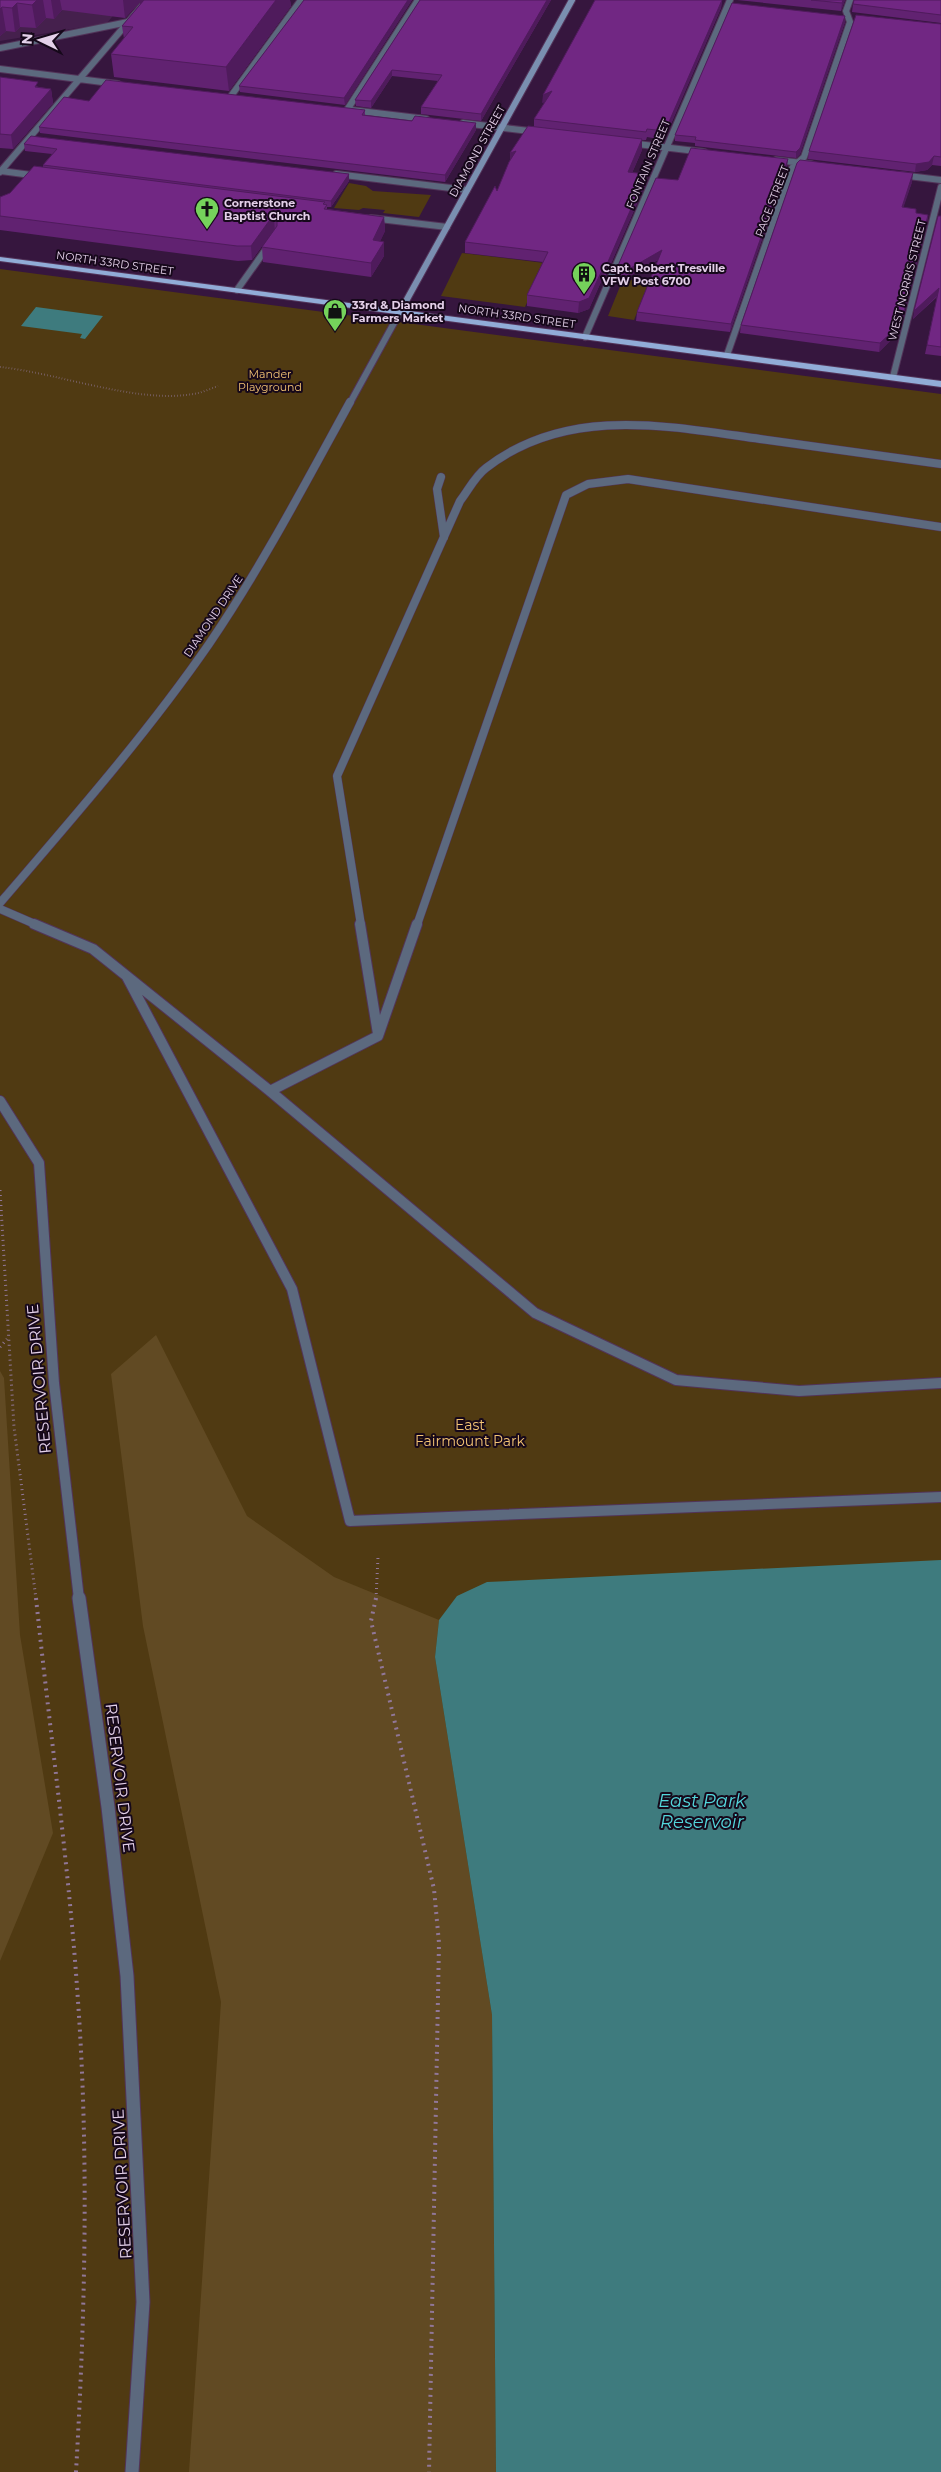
<svg xmlns="http://www.w3.org/2000/svg" width="941" height="2472" viewBox="0 0 941 2472" font-family="Montserrat,sans-serif">
<rect width="100%" height="100%" fill="#36163e"/>
<!-- built -->
<path fill="#45204d" d="M0,0H126L107,23L0,41Z"/>
<!-- green -->
<path fill="#503a12" d="M349,183L366,186L373,191L431,195L419,217L383,213L385,210L363,208L359,210L334,208Z
M462,253L544,263L525,307L441,296Z
M0,269L941,394V2472H0Z
M623,279L649,282L634,320L608,316Z"/>
<!-- forest -->
<path fill="#614a23" d="M156,1335L247,1516L334,1577L439,1620L435,1657L492,2015L496,2472H189L221,2002L143,1626L111,1374Z
M0,1371L4,1378L20,1635L53,1833L0,1961Z"/>
<!-- water -->
<path fill="#3e7b7e" d="M36,307L103,316L85,339L80,338L82,334L21,326Z
M941,1560V2472H496L492,2015L435,1657L439,1620L457,1596L487,1582Z"/>
<g fill="none" stroke-linecap="round" stroke-linejoin="round">
<!-- service-far2 casing -->
<g stroke="#523459" stroke-width="8">
<path id="service-far2" d="M237,290L271,242"/>
</g>
<!-- service-far1 casing -->
<g stroke="#523459" stroke-width="9">
<path id="service-far1" d="M441,477L437,489L444,537
M0,909L37,925
M361,925L337,776L460,501C468,491 475,476 486,468C567,405 667,426 760,439C821,447 881,456 941,464
M417,925L566,495L588,484L628,479L941,527"/>
</g>
<!-- service casing -->
<g stroke="#523459" stroke-width="12">
<path id="service" d="M34,924L93,949L270,1091L535,1313L676,1380L799,1391L941,1383
M360,924L378,1034
M127,977L292,1289L350,1521L941,1497
M270,1091L378,1036L417,924"/>
</g>
<!-- minor casing -->
<g stroke="#523459" stroke-width="8">
<path id="minor" d="M0,69L118,84
M231,96L301,0
M347,110L418,0
M351,110L426,119
M463,123L538,132
M629,143L704,152
M776,160L811,164
M1,171L39,176
M0,172L147,0
M336,174L467,190
M900,175L941,180
M371,218L447,227
M585,337L730,0
M727,355L792,168L804,157L850,22L846,11L850,0
M893,377L941,187"/>
</g>
<!-- tertiary-far3 casing -->
<g stroke="#523459" stroke-width="8">
<path id="tertiary-far3" d="M0,48L138,20
M350,403L400,312"/>
</g>
<!-- tertiary-far2 casing -->
<g stroke="#523459" stroke-width="9">
<path id="tertiary-far2" d="M0,903C72,819 146,735 209,644C262,566 305,484 350,402"/>
</g>
<!-- tertiary-far1 casing -->
<g stroke="#523459" stroke-width="12">
<path id="tertiary-far1" d="M0,1101L39,1163L54,1383L79,1599"/>
</g>
<!-- tertiary casing -->
<g stroke="#523459" stroke-width="15">
<path id="tertiary" d="M79,1598L108,1807L127,1976L143,2302L132,2472"/>
</g>
<!-- secondary casing -->
<g stroke="#523459" stroke-width="8">
<path id="secondary" d="M400,312L572,0"/>
</g>
<!-- primary casing -->
<g stroke="#523459" stroke-width="2">
<path id="primary" d="M0,257L941,381V387L0,261Z"/>
</g>
<!-- path-far2 -->
<path stroke="#917798" stroke-width="2" stroke-dasharray="0.5 2.5" stroke-linecap="butt" d="M0,367C58,373 138,404 193,394C201,393 210,389 218,386"/>
<!-- path-far1 -->
<path stroke="#917798" stroke-width="3" stroke-dasharray="1 4" stroke-linecap="butt" d="M0,1190L14,1427L36,1599
M0,1347L7,1339
M376,1599L378,1557"/>
<!-- path -->
<path stroke="#917798" stroke-width="4" stroke-dasharray="2 5" stroke-linecap="butt" d="M36,1598C50,1733 69,1866 78,2001C89,2158 85,2315 76,2472
M376,1598L371,1621L434,1889L439,1943L429,2472"/>
<!-- service-far2 -->
<use href="#service-far2" stroke="#5c697e" stroke-width="6"/>
<!-- service-far1 -->
<use href="#service-far1" stroke="#5c697e" stroke-width="8"/>
<!-- service -->
<use href="#service" stroke="#5c697e" stroke-width="10"/>
<!-- minor -->
<use href="#minor" stroke="#5c697e" stroke-width="6"/>
<!-- tertiary-far3 -->
<use href="#tertiary-far3" stroke="#5c697e" stroke-width="6"/>
<!-- tertiary-far2 -->
<use href="#tertiary-far2" stroke="#5c697e" stroke-width="8"/>
<!-- tertiary-far1 -->
<use href="#tertiary-far1" stroke="#5c697e" stroke-width="10"/>
<!-- tertiary -->
<use href="#tertiary" stroke="#5c697e" stroke-width="13"/>
<!-- secondary -->
<use href="#secondary" stroke="#7a8fb0" stroke-width="6"/>
<!-- primary -->
<use href="#primary" fill="#91acd7" fill-rule="evenodd"/>
</g>
<!-- wall -->
<path fill="#612271" d="M0,0H290L291,6L229,91L114,77L111,54L124,39L122,26L140,4V2L125,18L62,10L54,19L46,18L36,28L20,27L15,32L6,31L0,36Z
M304,0H412L345,105L240,92L239,86Z
M420,0H551L481,121L421,114V107L438,81L392,76L371,108L356,106L355,100Z
M722,0L721,8L664,140L647,137L646,140H642V150L632,173L645,185L606,275H604L589,309L578,313L527,306V295L543,262L465,253V242L497,191L510,161V153L534,127V119L545,102L542,103Z
M737,0H845L841,11Z
M941,0V23L852,12L853,4Z
M845,22L800,154L796,158L695,146V143L675,141V135Z
M941,24V166L932,165L927,170L915,172L808,159L809,151Z
M0,77L39,87L51,89L53,103L13,149L0,148Z
M89,101L365,110V115L476,130L445,182L40,133L39,127Z
M24,144L349,181L331,207H327V209L384,217L385,231L380,241L384,242V256L371,277L263,262L262,247L271,235H270L252,260L238,261L0,230V197L10,193L43,167V165L52,154L25,151Z
M787,167L730,332L636,321L637,312L658,260L628,277L617,276V268L678,180Z
M912,182L903,207L916,213L928,215L927,223L899,332L879,352L740,333L741,325Z
M941,216V356L925,354L937,297L913,319Z"/>
<!-- shaded-wall -->
<path fill="#4f1b5c" d="M37,0H43L46,18L36,28L32,5Z
M51,0H60L62,10L54,19Z
M123,0H196L141,14L140,2L125,18Z
M276,0H290L291,6L229,91L226,67Z
M408,0H412L345,105L344,98Z
M547,0H551L481,121V114Z
M722,0L721,8L664,140L665,131Z
M843,0H845L841,11L842,3Z
M17,3L20,27L15,32L12,8Z
M2,7L6,31L0,36V9Z
M845,16V22L800,154L796,158V152Z
M392,70V76L371,108V101Z
M51,89L53,103L13,149L11,135Z
M552,91V99L542,103L543,95Z
M476,123V130L445,182V175Z
M642,139V150L628,182V172Z
M516,151L510,163V153Z
M934,156L932,165L927,170L915,172L916,164Z
M788,159L787,167L730,332L731,324Z
M913,173L912,182L901,215L902,207Z
M349,174V181L331,207V201Z
M646,174L645,185L606,275L607,264Z
M928,215L899,332L879,352L880,343Z
M384,217L385,231L374,255L373,240Z
M274,219L275,233L270,235L252,260L251,246L269,221Z
M384,242V256L371,277V263Z
M662,250L661,258L628,277L629,269Z
M605,264L604,275L589,309L578,313L579,302Z
M939,288L937,296L913,319L914,311Z"/>
<!-- building -->
<path fill="#712783" stroke="#4f1b5c" d="M0,0H37L32,5L17,3L12,8L2,7L0,9Z
M144,0H276L226,67L111,54L133,27L122,26Z
M304,0H408L344,98L239,86Z
M420,0H547L481,114L421,107L442,75L392,70L371,101L355,100Z
M595,0H722L665,131L647,129L646,132L534,119L552,91L543,95Z
M811,0H843L842,3Z
M854,0H941V15L853,4Z
M732,3L845,16L800,148L796,152L695,140L696,137L675,135Z
M856,15L941,24V157L934,156L929,162L916,164L809,151Z
M0,77L38,82L35,87L51,89L11,135L0,134Z
M106,80L365,110L362,115L412,121L415,116L476,123L445,175L39,127L64,97L89,101Z
M528,126L642,139L628,172L646,174L607,264H605L589,298L579,302L527,295L548,252L465,242L495,186L497,191L509,162L516,151L510,153Z
M31,136L349,174L331,201L43,165L57,149L24,144Z
M691,148L788,159L731,324L637,312L662,250L629,269L617,268L656,178L678,180Z
M800,160L913,173L902,207L916,209V213L928,215L901,324L880,343L741,325L797,163Z
M34,166L325,202L323,204L327,205L324,209L384,217L373,240L384,242L371,263L262,247L277,226V221L274,219L269,221L251,246H237L0,216V197L10,193Z
M938,216H941V347L927,345L939,288L914,311Z"/>
<!-- icons -->
<defs>
<g id="church-pin" transform="scale(1.25)"><path d="M0 17L-7.5 6A9.5 9.5 0 1 1 7.5 6Z" fill="#75d25b" stroke="#16081a"/><path d="M-1.2-6h2.4v3.5h3.3v2.4h-3.3V6h-2.4V-.1h-3.3v-2.4h3.3Z" fill="#111"/></g>
<g id="building-pin" transform="scale(1.25)"><path d="M0 17L-7.5 6A9.5 9.5 0 1 1 7.5 6Z" fill="#75d25b" stroke="#16081a"/><path d="M-4-6H4V6H1V3H-1V6H-4ZM-2.5-4.3h1.7v1.8h-1.7ZM.8-4.3h1.7v1.8H.8ZM-2.5-1h1.7V.8h-1.7ZM.8-1h1.7V.8H.8Z" fill="#111"/></g>
<g id="shop-pin" transform="scale(1.25)"><path d="M0 17L-7.5 6A9.5 9.5 0 1 1 7.5 6Z" fill="#75d25b" stroke="#16081a"/><path d="M-5-2.5h2.3a2.7 3.5 0 0 1 5.4 0H5L5.5 6h-11ZM-1.5-2.5h3a1.5 2.3 0 0 0-3 0Z" fill="#111"/></g>
</defs>
<g fill-rule="evenodd">
<use href="#church-pin" x="207" y="209"/>
<use href="#building-pin" x="584" y="274"/>
<use href="#shop-pin" x="335" y="311"/>
</g>
<g text-anchor="middle" dominant-baseline="central" stroke-width="4" stroke-linejoin="round" paint-order="stroke">
<!-- far-street labels -->
<g font-size="11" fill="#e4d0e9" stroke="#16081a">
<text transform="translate(477 151) rotate(-61)">DIAMOND STREET</text>
<text transform="translate(648 164) rotate(-67)">FONTAIN STREET</text>
<text transform="translate(772 201) rotate(-69)">PAGE STREET</text>
<text transform="translate(115 263) rotate(8)">NORTH 33RD STREET</text>
<text transform="translate(907 280) rotate(-76)">WEST NORRIS STREET</text>
<text transform="translate(517 316) rotate(8)">NORTH 33RD STREET</text>
<text transform="translate(213 616) rotate(-56)">DIAMOND DRIVE</text>
</g>
<!-- far-poi labels -->
<g font-size="11" font-weight="bold" fill="#e4d0e9" stroke="#16081a" text-anchor="start">
<text x="224" y="203">Cornerstone<tspan x="224" dy="13">Baptist Church</tspan></text>
<text x="602" y="268">Capt. Robert Tresville<tspan x="602" dy="13">VFW Post 6700</tspan></text>
<text x="352" y="305">33rd &amp; Diamond<tspan x="352" dy="13">Farmers Market</tspan></text>
</g>
<!-- far-park labels -->
<g font-size="11" fill="#f4c474" stroke="#16081a">
<text x="270" y="374">Mander<tspan x="270" dy="13">Playground</tspan></text>
</g>
<!-- park labels -->
<g font-size="14" fill="#f4c474" stroke="#16081a">
<text x="470" y="1425">East<tspan x="470" dy="16">Fairmount Park</tspan></text>
</g>
<!-- near-street labels -->
<g font-size="16" fill="#e4d0e9" stroke="#16081a">
<text transform="translate(39 1379) rotate(-95)">RESERVOIR DRIVE</text>
<text transform="translate(120 1778) rotate(83)">RESERVOIR DRIVE</text>
<text transform="translate(122 2184) rotate(-93)">RESERVOIR DRIVE</text>
</g>
<!-- near-water labels -->
<g font-size="18" font-style="italic" fill="#53d6db" stroke="#16081a">
<text x="702" y="1801">East Park<tspan x="702" dy="21">Reservoir</tspan></text>
</g>
</g>
<!-- north arrow -->
<g transform="translate(40 40) rotate(275)" stroke="#16081a" stroke-width="4" paint-order="stroke">
<path d="M0-4L9 19L0 12L-9 19Z" fill="#e4d0e9"/>
<text y="-8" font-size="14" font-weight="bold" text-anchor="middle" fill="#e4d0e9">N</text>
</g>
</svg>
